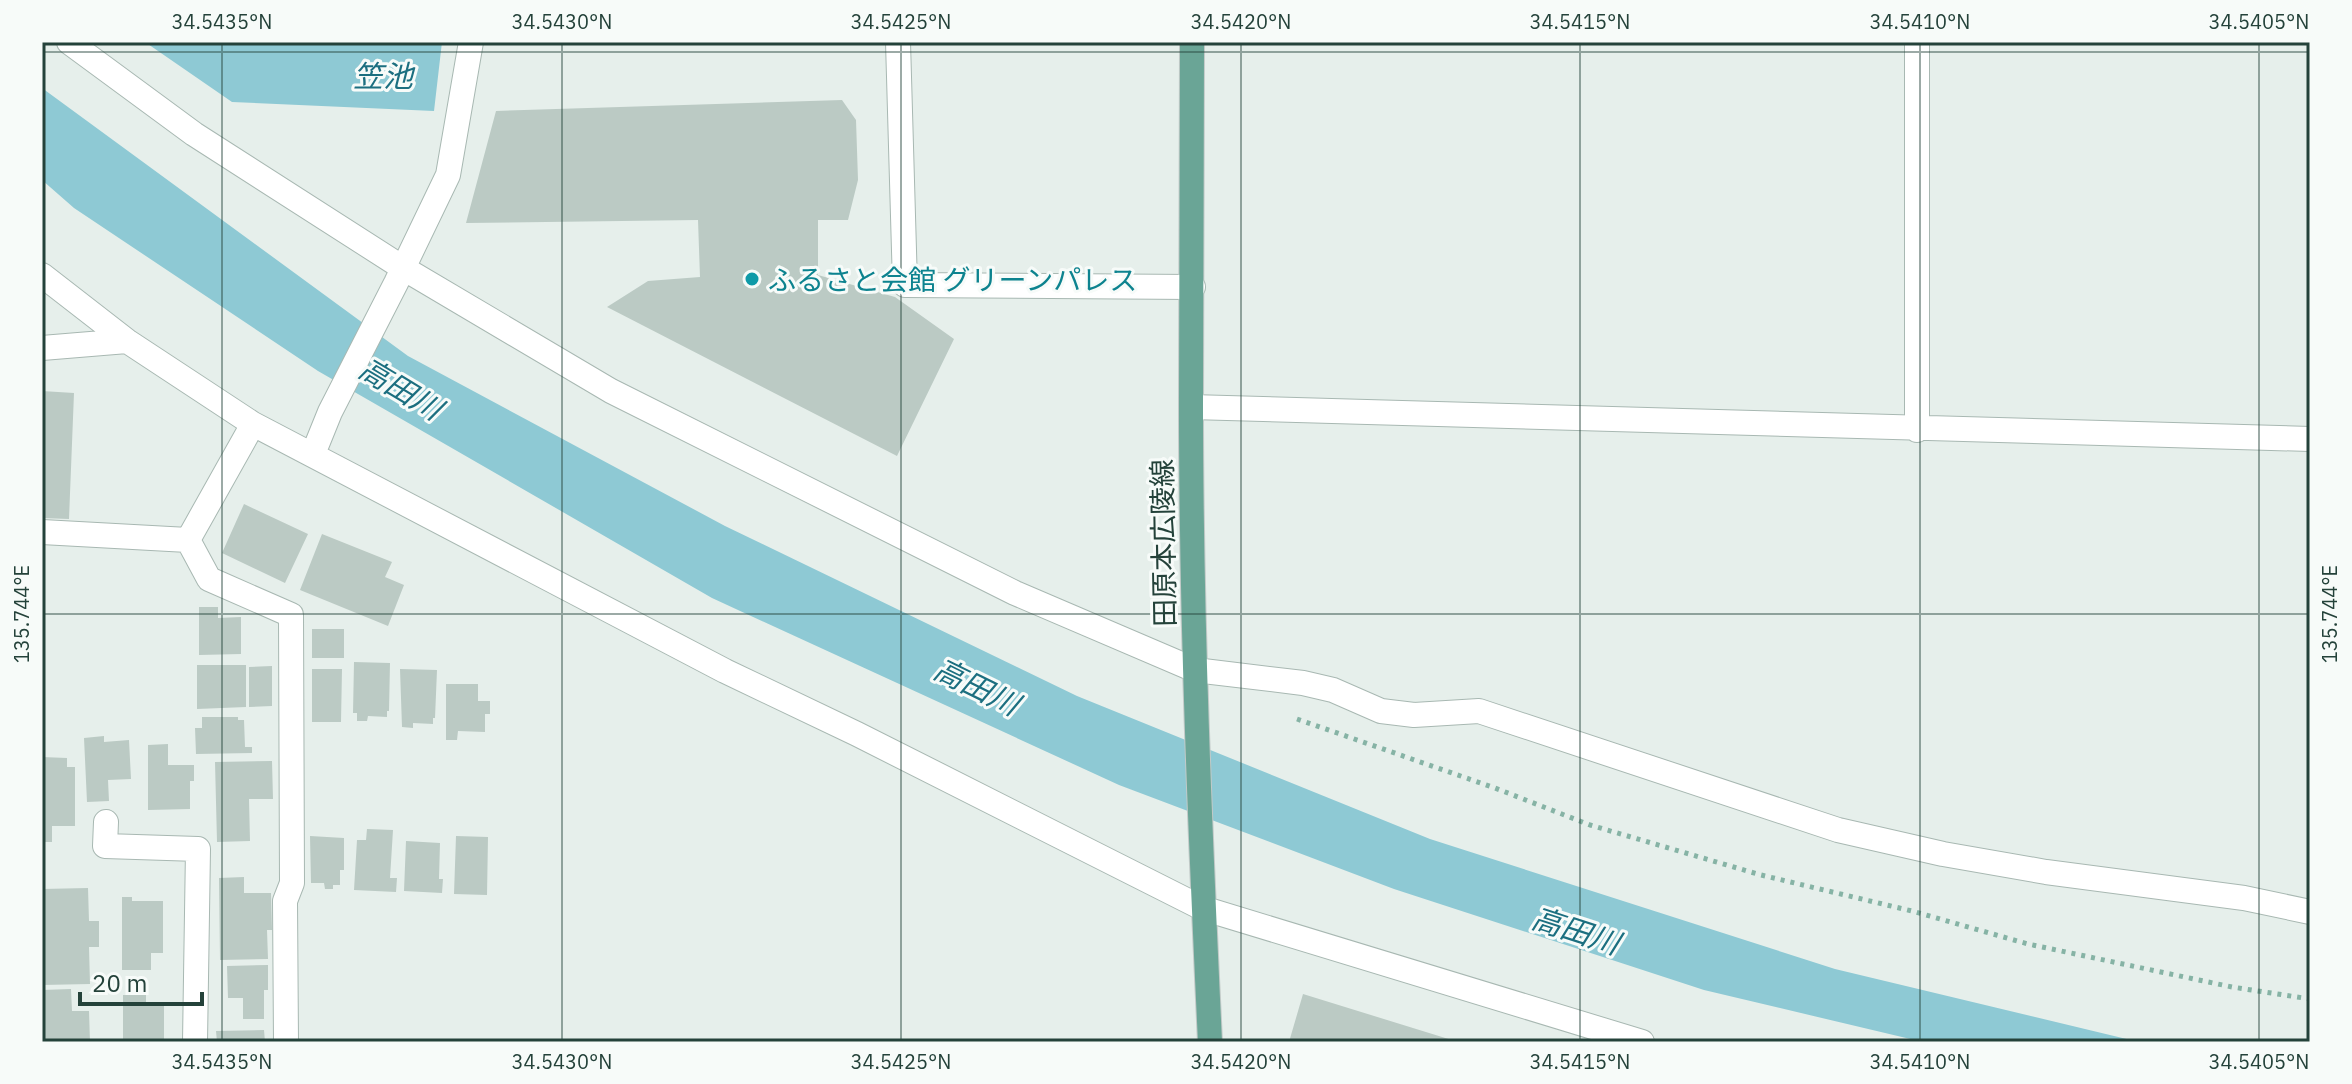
<svg xmlns="http://www.w3.org/2000/svg" width="2352" height="1084" viewBox="0 0 2352 1084" font-family="'IBM Plex Sans','Noto Sans JP',sans-serif">
<rect width="100%" height="100%" fill="#e6efeb"/>
<!-- water -->
<path fill="#8ec9d4" d="M145,42H442L434,111L232,102Z
M42,88L408,356L725,526L1077,696L1430,839L1835,969L2139,1042H1923L1704,990L1394,889L1119,785L712,598L318,371L74,208L42,180Z"/>
<!-- building -->
<path fill="#bbcac4" d="M842,100L856,120L858,180L848,220H818V275L895,297L954,339L897,456L607,307L648,281L700,277L698,220L466,223L496,111Z
M42,391L74,393L69,519L42,518Z
M244,504L308,534L285,583L222,553Z
M322,534L392,562L385,577L404,585L388,626L300,590Z
M199,607H218V618L241,617V654L199,655Z
M312,629H344V658H312Z
M354,662L390,663L389,711H387V717L368,716L367,721H357V713H353Z
M197,665H246V707L197,709Z
M272,666V706L249,707V667Z
M312,669H342L341,722H312Z
M400,669L437,670L435,718H433V724L413,723V728L402,727Z
M446,684H478V701H490V714H485V732L458,731L457,740H446Z
M202,717H238V720H244L245,747H252V753L196,754L195,728H202Z
M104,736V742L129,740L131,779L108,780L109,801L87,802L84,738Z
M168,744V765H194V781H190V809L148,810V745Z
M42,757L67,758V767H75V826H52V842H42Z
M272,761L273,799H249L250,841L217,842L215,762Z
M367,829L393,830L390,878H397L396,892L354,890L357,840H366Z
M310,836L344,838V870H340V885H333V889H325L324,883H311Z
M456,836L488,837L487,895L454,894Z
M406,841L440,843L439,879H443L442,893L404,891Z
M244,877V893H271L272,930H267L268,959L220,960L219,878Z
M88,888L89,921H99V947H89L90,984L42,985V889Z
M122,897H132V901H163V953H151V970H122Z
M268,965V990H264V1019H243V998H228L227,966Z
M71,989L72,1011H89L90,1042H42V990Z
M1303,994L1455,1041V1042H1289Z
M123,995H146V1006H164V1042H123Z
M264,1030L265,1042H217L216,1031Z"/>
<g fill="none" stroke-linecap="round" stroke-linejoin="round">
<!-- minor casing -->
<g stroke="#a8b8b2" stroke-width="26">
<path id="minor" d="M69,42L194,134L403,268L611,391L1015,593L1195,670L1303,683L1333,690L1381,711L1414,715L1479,711L1838,830L1943,854L2046,872L2244,898L2310,912
M898,42L905,285L1193,287
M1917,42V430
M42,275L127,341L253,424L725,671L857,734L1202,908L1642,1042
M42,348L127,341
M1191,407L2310,439
M313,454L330,412L396,283L448,175L471,42
M42,532L188,540
M188,540L209,579L291,615L292,883L285,901L286,1042
M188,540L253,424
M106,822L105,846L198,849L195,1042"/>
</g>
<!-- major casing -->
<g stroke="#c2cac8" stroke-width="26">
<path id="major" d="M1192,42C1192,163 1191,285 1191,406C1191,618 1200,830 1210,1042"/>
</g>
<!-- path -->
<path stroke="#86b3a5" stroke-width="5" stroke-dasharray="4 6" stroke-linecap="butt" d="M1297,719L1495,788L1590,825L1761,875L1912,911L2028,944L2232,987L2310,999"/>
<!-- minor -->
<use href="#minor" stroke="#fff" stroke-width="24"/>
<!-- major -->
<use href="#major" stroke="#6aa596" stroke-width="24"/>
</g>
<!-- ticks -->
<path fill="none" stroke="#24423a" stroke-width="2" stroke-opacity="0.45" d="M222,42V1042M562,42V1042M901,42V1042M1241,42V1042M1580,42V1042M1920,42V1042M2259,42V1042M42,52H2310M42,614H2310"/>
<!-- markers -->
<circle fill="#0f9aa8" stroke="#f7fbf9" stroke-width="3" cx="752" cy="279" r="8"/>
<g text-anchor="middle" dominant-baseline="central" stroke-width="6" stroke-linejoin="round" paint-order="stroke">
<!-- culture labels -->
<g font-size="28" fill="#0d838f" stroke="#f7fbf9" text-anchor="start">
<text x="768" y="279">ふるさと会館 グリーンパレス</text>
</g>
<!-- street labels -->
<g font-size="28" fill="#24423a" stroke="#f7fbf9">
<text transform="translate(1163 543) rotate(-91)">田原本広陵線</text>
</g>
<!-- water labels -->
<g font-size="30" font-style="italic" fill="#1c6f80" stroke="#f7fbf9">
<text x="383" y="75">笠池</text>
<text transform="translate(401 388) rotate(31)">高田川</text>
<text transform="translate(977 686) rotate(26)">高田川</text>
<text transform="translate(1576 930) rotate(18)">高田川</text>
</g>
</g>
<!-- border -->
<rect width="2352" height="1084" fill="none" stroke="#f7fbf9" stroke-width="88"/>
<!-- scale -->
<path d="M80 992v12h122v-12" fill="none" stroke="#24423a" stroke-width="4"/>
<text x="92" y="992" font-size="24" fill="#24423a" stroke="#f7fbf9" stroke-width="6" paint-order="stroke">20 m</text>
<rect x="44" y="44" width="2264" height="996" fill="none" stroke="#24423a" stroke-width="3"/>
<g font-size="20" text-anchor="middle" fill="#24423a">
<text x="222" y="29">34.5435°N</text>
<text x="562" y="29">34.5430°N</text>
<text x="901" y="29">34.5425°N</text>
<text x="1241" y="29">34.5420°N</text>
<text x="1580" y="29">34.5415°N</text>
<text x="1920" y="29">34.5410°N</text>
<text x="2259" y="29">34.5405°N</text>
<text transform="translate(2330 614) rotate(-90)" y="7">135.744°E</text>
<text transform="translate(22 614) rotate(-90)" y="7">135.744°E</text>
<text x="222" y="1069">34.5435°N</text>
<text x="562" y="1069">34.5430°N</text>
<text x="901" y="1069">34.5425°N</text>
<text x="1241" y="1069">34.5420°N</text>
<text x="1580" y="1069">34.5415°N</text>
<text x="1920" y="1069">34.5410°N</text>
<text x="2259" y="1069">34.5405°N</text>
</g>
</svg>
